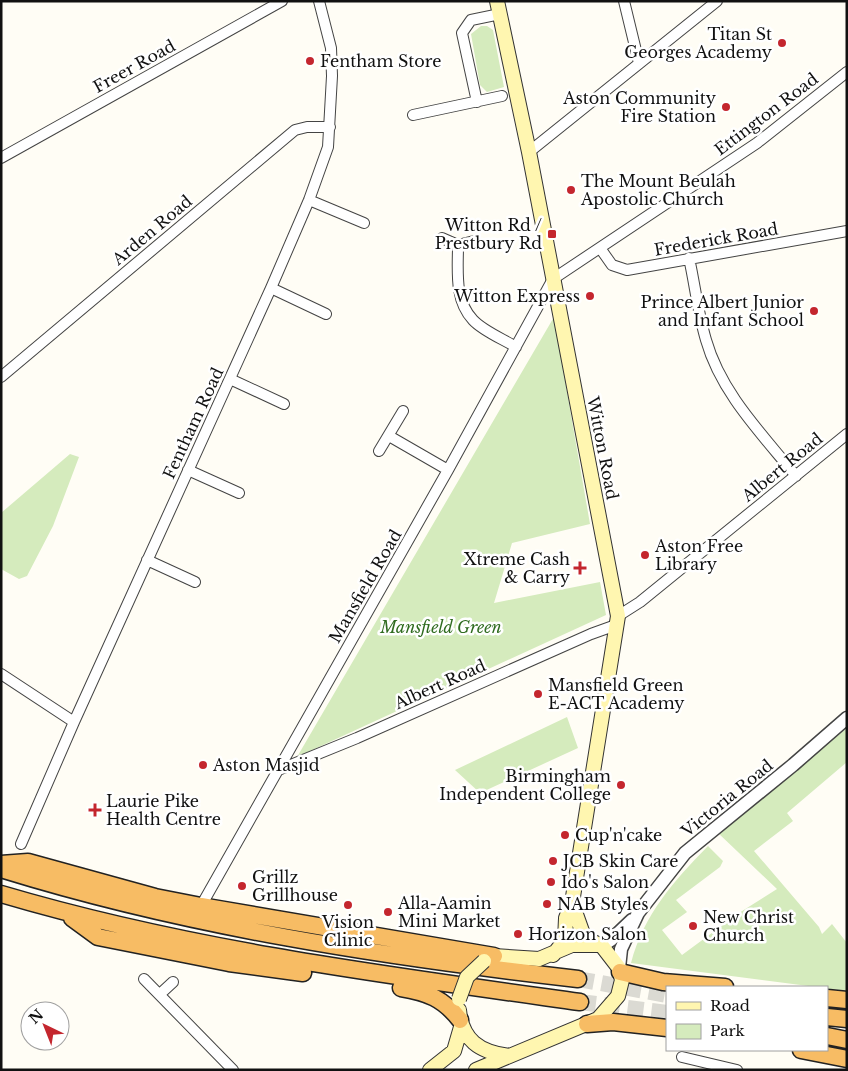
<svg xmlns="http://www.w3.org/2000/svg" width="848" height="1071" viewBox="0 0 848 1071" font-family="'Libre Baskerville',serif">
<rect width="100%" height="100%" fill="#fffdf5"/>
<!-- green -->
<path fill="#d5ebbd" d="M481,26H487L493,30L504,87L487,92L480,85L471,34Z
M554,317L590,524L512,543L494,603L600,582L606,615L297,757Z
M70,454L79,457L53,526L27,576L19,579L1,569V513Z
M567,717L578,748L480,793L455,770Z
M847,728V762L787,813L793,821L754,851L819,927L822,934L832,924L847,943V991L631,963C644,914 673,882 708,846L723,861L720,867L676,900L687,912L662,930L682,955L739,913L777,889L717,832L726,828Z"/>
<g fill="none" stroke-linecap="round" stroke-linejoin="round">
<!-- trunk-tunnel -->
<path stroke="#dbdad3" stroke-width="16" stroke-dasharray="16 8" stroke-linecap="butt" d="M578,979L667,995
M580,1002L667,1013"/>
<!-- minor casing -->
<g stroke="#444" stroke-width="12">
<path id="minor" d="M624,1L639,63
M477,102L462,33L471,20L500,14
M413,115L502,96
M529,152L717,1
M1,158L282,1
M309,200L364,223
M442,238L458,245L474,241
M458,245C458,270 454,300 473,320C483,331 503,339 516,347
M600,248L612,265L627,270L847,231
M689,258C695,285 698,313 706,340C721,393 762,434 796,476
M271,288L326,314
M1,377L295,130L307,127H330
M230,379L284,404
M389,436L448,470
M379,451L403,411
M188,470L239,493
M147,560L195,582
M618,616L640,602L847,434
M1,674L74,722
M276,771L357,738L591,634L616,625
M21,844L74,722L271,288L309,200L328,147L332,76L331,48L319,1
M201,906L448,470L553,279L757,143L847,72
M144,979L233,1070
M160,994L173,982
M682,1057L737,1070"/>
</g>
<!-- tertiary casing -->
<g stroke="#444" stroke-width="15">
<path id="tertiary" d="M602,946L612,939L632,920
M619,968L621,949L638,913L685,853L793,765L847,718"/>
</g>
<!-- secondary casing -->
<g stroke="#333" stroke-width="16">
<path id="secondary" d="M497,1L529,152L618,616L572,903L566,918L565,940L553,955
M484,961L494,956L539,959L572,945H599
M459,1010C462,1040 479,1052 509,1056
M430,1070L454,1051L461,1027
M476,1070L598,1019L618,996L622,980L619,968L602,946L587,939L583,934L572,903"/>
</g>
<!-- trunk casing -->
<g stroke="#222" stroke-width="19">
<path id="trunk" d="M1,864L28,862L155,897L201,906L494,956
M1,869C188,927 384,957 578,979
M1,894C190,950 385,975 580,1002
M72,918L98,937L229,963L303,973
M620,972L663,982L725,987
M401,988C427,992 444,999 460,1020
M827,998L847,1000
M827,1017L847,1019
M587,1024L613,1022L667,1028
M827,1036L847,1040
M801,1050L847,1059"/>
</g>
<!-- minor -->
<use href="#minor" stroke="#fff" stroke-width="10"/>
<!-- tertiary -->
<use href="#tertiary" stroke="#fff" stroke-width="12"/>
<!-- secondary -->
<use href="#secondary" stroke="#fff6b0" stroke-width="14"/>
<!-- trunk -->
<use href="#trunk" stroke="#f7bc64" stroke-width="16"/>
<!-- secondary-bridge casing -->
<g stroke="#333" stroke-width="16" stroke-linecap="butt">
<path id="secondary-bridge" d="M459,999L467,977L484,961"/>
</g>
<!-- secondary-bridge -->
<use href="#secondary-bridge" stroke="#fff6b0" stroke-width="14"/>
</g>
<!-- markers -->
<g fill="#c4262e" stroke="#fff" stroke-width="2">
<circle cx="782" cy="43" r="5"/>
<circle cx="310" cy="61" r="5"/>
<circle cx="726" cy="107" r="5"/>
<circle cx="571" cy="190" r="5"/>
<rect x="547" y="229" width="10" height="10" rx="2.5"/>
<circle cx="590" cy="296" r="5"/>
<circle cx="814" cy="311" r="5"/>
<circle cx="645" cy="555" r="5"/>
<path d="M577.5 560.5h5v5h5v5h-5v5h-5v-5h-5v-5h5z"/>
<circle cx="538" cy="694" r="5"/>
<circle cx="203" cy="765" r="5"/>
<circle cx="621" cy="785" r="5"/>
<path d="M92.5 802.5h5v5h5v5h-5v5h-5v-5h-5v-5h5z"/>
<circle cx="565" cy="835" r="5"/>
<circle cx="553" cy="861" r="5"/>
<circle cx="551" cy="882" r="5"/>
<circle cx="242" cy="886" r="5"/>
<circle cx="547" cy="904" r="5"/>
<circle cx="348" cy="905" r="5"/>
<circle cx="388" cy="912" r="5"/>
<circle cx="693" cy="926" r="5"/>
<circle cx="518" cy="934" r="5"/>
</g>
<g text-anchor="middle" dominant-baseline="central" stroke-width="5" stroke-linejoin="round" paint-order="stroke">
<!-- poi labels -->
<g font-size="16" fill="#111" stroke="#fff" text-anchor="start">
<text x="772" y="34" text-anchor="end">Titan St<tspan x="772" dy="18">Georges Academy</tspan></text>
<text x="320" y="61">Fentham Store</text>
<text x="716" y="98" text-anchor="end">Aston Community<tspan x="716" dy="18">Fire Station</tspan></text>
<text x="581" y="181">The Mount Beulah<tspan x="581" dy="18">Apostolic Church</tspan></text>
<text x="542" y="225" text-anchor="end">Witton Rd /<tspan x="542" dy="18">Prestbury Rd</tspan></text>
<text x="580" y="296" text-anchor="end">Witton Express</text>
<text x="804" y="302" text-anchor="end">Prince Albert Junior<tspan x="804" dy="18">and Infant School</tspan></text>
<text x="655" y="546">Aston Free<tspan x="655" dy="18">Library</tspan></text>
<text x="570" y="559" text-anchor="end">Xtreme Cash<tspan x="570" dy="18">&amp; Carry</tspan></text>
<text x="548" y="685">Mansfield Green<tspan x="548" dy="18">E-ACT Academy</tspan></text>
<text x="213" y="765">Aston Masjid</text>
<text x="611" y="776" text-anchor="end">Birmingham<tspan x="611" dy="18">Independent College</tspan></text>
<text x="106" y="801">Laurie Pike<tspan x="106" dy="18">Health Centre</tspan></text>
<text x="575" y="835">Cup'n'cake</text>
<text x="563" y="861">JCB Skin Care</text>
<text x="252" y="877">Grillz<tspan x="252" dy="18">Grillhouse</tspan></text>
<text x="561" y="882">Ido's Salon</text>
<text x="398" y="903">Alla-Aamin<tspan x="398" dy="18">Mini Market</tspan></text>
<text x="557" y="904">NAB Styles</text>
<text x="703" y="917">New Christ<tspan x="703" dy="18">Church</tspan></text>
<text x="348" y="922" text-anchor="middle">Vision<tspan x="348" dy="18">Clinic</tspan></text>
<text x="528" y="934">Horizon Salon</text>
</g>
<!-- street labels -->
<g font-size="16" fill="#111" stroke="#fff">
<text transform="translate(134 66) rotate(-29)">Freer Road</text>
<text transform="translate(766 114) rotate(-37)">Ettington Road</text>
<text transform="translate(152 230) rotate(-40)">Arden Road</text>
<text transform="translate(716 239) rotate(-10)">Frederick Road</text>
<text transform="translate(193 423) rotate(-65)">Fentham Road</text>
<text transform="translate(603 448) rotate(79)">Witton Road</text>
<text transform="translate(782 467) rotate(-39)">Albert Road</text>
<text transform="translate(365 586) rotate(-60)">Mansfield Road</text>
<text transform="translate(440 684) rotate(-24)">Albert Road</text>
<text transform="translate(727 798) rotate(-39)">Victoria Road</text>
</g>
<!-- park labels -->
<g font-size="16" font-style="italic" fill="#2f6b1f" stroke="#fff">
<text x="441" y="627">Mansfield Green</text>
</g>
</g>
<!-- border -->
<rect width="848" height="1071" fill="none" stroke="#111111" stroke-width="5"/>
<!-- legend -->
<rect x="666" y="986" width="162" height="65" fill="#ffffff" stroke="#a0a0a0"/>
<rect x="676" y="1002" width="25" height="8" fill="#fff6b0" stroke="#a0a0a0"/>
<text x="710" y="1011" font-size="15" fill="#111111">Road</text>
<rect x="676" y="1024" width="25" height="15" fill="#d5ebbd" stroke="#a0a0a0"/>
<text x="710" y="1036" font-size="15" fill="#111111">Park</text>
<!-- north arrow -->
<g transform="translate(45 1026) rotate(317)"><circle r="24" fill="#ffffff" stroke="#a0a0a0"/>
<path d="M0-4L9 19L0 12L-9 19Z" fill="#c4262e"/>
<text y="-8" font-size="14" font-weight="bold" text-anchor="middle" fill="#111111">N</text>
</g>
</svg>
